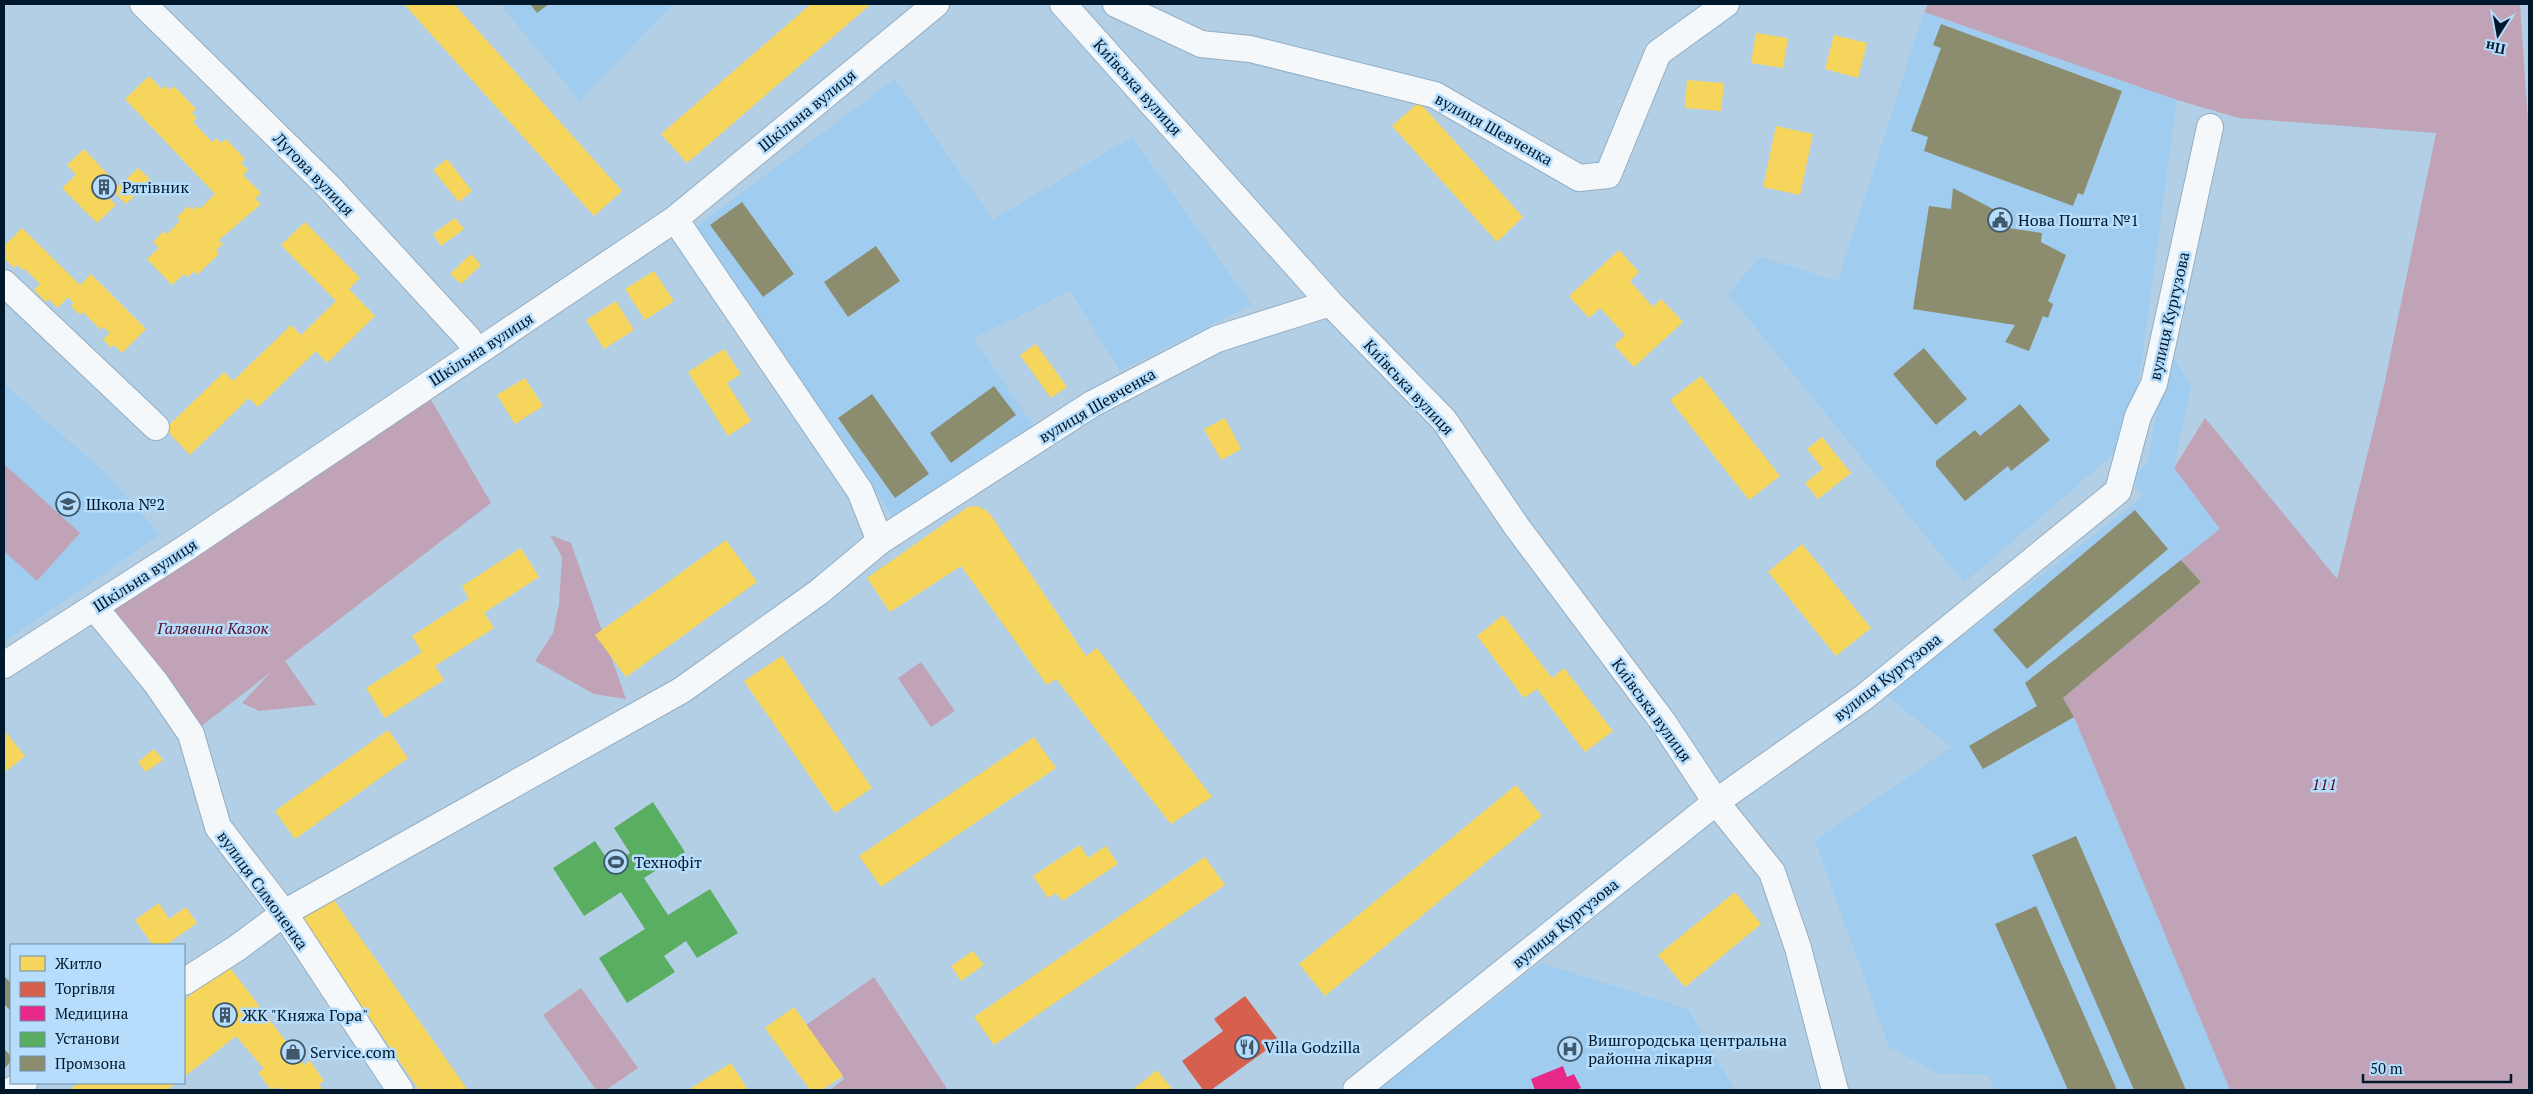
<svg xmlns="http://www.w3.org/2000/svg" width="2533" height="1094" viewBox="0 0 2533 1094" font-family="'PT Serif',serif">
<rect width="100%" height="100%" fill="#b3cfe5"/>
<!-- built -->
<path fill="#a0cdef" d="M500,4H673L580,101Z
M1924,12L2177,100L2136,403L2123,446L1964,583L1728,294L1760,257L1838,281Z
M895,79L993,220L1132,137L1252,305L1120,371L1070,291L974,338L1037,431L893,517L694,228Z
M2167,346L2191,387L2174,468L2220,529L2047,668L2074,717L2230,1090H1995L1988,1075L1941,1074L1889,1047L1815,841L1951,747L1886,695L2135,503L2143,495L2132,479L2148,461Z
M4,384L107,474L160,535L4,642Z
M1541,963L1688,1009L1735,1090H1377Z"/>
<!-- green -->
<path fill="#c1a3b8" d="M1928,4H2520L2529,136V1090H2230L2074,717L2063,698L2201,582L2181,560L2220,529L2174,468L2205,418L2337,579L2384,386L2436,133L2239,118L2177,100L1924,12Z
M429,396L491,503L285,661L316,705L259,711L242,703L271,672L191,734L111,612Z
M4,464L80,533L37,581L4,551Z
M550,535L571,543L626,699L594,694L535,661L553,633L559,604L562,557Z
M921,662L955,711L931,727L898,678Z
M874,977L946,1087V1090H830L844,1079L806,1025Z
M581,988L638,1068L606,1090H596L543,1015Z"/>
<!-- homes -->
<path fill="#f6d55c" d="M404,4H454L622,191L594,216Z
M811,4H871L687,163L661,134Z
M1756,33L1788,38L1783,68L1751,63Z
M1834,35L1867,43L1858,78L1825,69Z
M149,76L162,89L165,86L170,90L174,86L196,109L192,113L197,118L193,122L212,142L216,138L221,143L226,139L245,159L241,163L248,170L243,175L261,193L255,199L261,204L219,240L223,244L216,250L219,254L197,275L194,271L188,277L184,274L172,285L147,259L159,248L153,242L164,231L167,234L180,221L177,217L188,206L192,210L196,206L200,209L215,194L217,196L125,99Z
M1687,80L1724,83L1721,111L1685,108Z
M1419,102L1523,217L1497,242L1392,126Z
M1776,126L1813,134L1800,195L1763,187Z
M84,149L119,186L138,168L151,180L126,204L113,191L107,196L116,205L97,223L62,188L76,175L67,165Z
M447,159L472,191L459,202L433,170Z
M455,218L464,229L441,246L433,234Z
M305,222L360,278L349,289L375,316L327,363L316,351L258,407L249,398L190,455L165,429L224,372L233,381L291,325L301,335L336,301L281,245Z
M22,228L80,285L91,274L146,329L122,353L114,345L111,348L103,339L110,333L103,327L101,330L83,312L80,315L71,306L74,303L68,297L58,308L48,299L46,302L34,290L40,284L25,269L23,270L17,265L14,268L4,258L7,255L4,252V246Z
M1619,250L1639,272L1630,281L1653,307L1661,299L1683,322L1634,367L1614,345L1625,335L1600,308L1589,318L1569,296Z
M471,254L481,265L461,284L450,274Z
M654,271L674,301L645,320L625,289Z
M616,301L634,330L604,349L586,320Z
M1036,344L1067,387L1051,398L1020,355Z
M724,349L741,374L727,383L751,421L728,436L688,372Z
M1701,376L1780,476L1749,500L1670,400Z
M525,378L543,406L515,424L497,395Z
M1225,418L1241,449L1221,460L1204,429Z
M1822,437L1851,473L1818,499L1805,483L1823,469L1807,449Z
M976,506L984,509L990,514L1086,656L1097,648L1212,797L1171,824L1056,679L1047,685L961,566L890,612L867,578L968,507Z
M726,540L757,582L626,677L595,635Z
M1802,544L1871,628L1836,656L1768,572Z
M521,548L539,577L484,613L494,628L435,666L444,680L385,718L366,688L422,652L412,636L469,599L462,586Z
M1503,615L1552,678L1564,668L1613,731L1585,752L1537,689L1524,698L1477,636Z
M782,656L872,788L835,813L744,681Z
M4,730L25,756L4,773Z
M388,730L408,758L295,839L275,811Z
M1034,737L1056,768L881,887L859,856Z
M154,749L163,760L146,772L138,762Z
M1516,785L1542,816L1325,996L1299,964Z
M1080,845L1088,858L1106,846L1118,864L1062,901L1056,893L1048,898L1033,876Z
M1205,857L1225,885L994,1045L974,1017Z
M1735,892L1761,924L1685,987L1658,955Z
M329,893L468,1090H419L298,913Z
M159,903L169,919L186,907L197,923L166,945H153L135,920Z
M973,951L984,965L961,981L951,966Z
M228,965L304,1065L310,1061L324,1081L319,1084L323,1090H280L278,1087L271,1090L258,1072L264,1069L236,1036L184,1077V1000Z
M794,1007L843,1076L822,1090H810L765,1028Z
M731,1063L748,1090H688Z
M1157,1070L1173,1090H1132Z
M78,1083H176L167,1090H69Z"/>
<!-- shops -->
<path fill="#d6604d" d="M1245,996L1279,1041L1211,1090H1203L1182,1061L1223,1031L1214,1019Z"/>
<!-- health -->
<path fill="#e7298a" d="M1563,1066L1567,1077L1574,1074L1581,1088L1575,1090H1535L1531,1079Z"/>
<!-- public -->
<path fill="#5aae61" d="M653,802L685,852L644,878L668,915L710,889L738,933L697,958L686,941L664,956L675,972L627,1003L599,958L645,929L621,892L584,916L553,868L595,841L611,865L630,853L614,828Z"/>
<!-- industry -->
<path fill="#8c8c6e" d="M530,4H549L537,13Z
M1941,24L2122,91L2083,195L2078,193L2073,206L1924,151L1928,137L1911,131L1941,48L1933,45Z
M1953,188L2010,218L2008,228L2042,233L2041,242L2066,255L2048,301L2053,304L2048,318L2043,316L2029,351L2005,342L2015,325L1913,309L1929,206L1951,209Z
M742,202L794,274L763,297L710,225Z
M876,246L900,281L848,317L824,282Z
M1924,348L1967,399L1936,425L1893,374Z
M994,386L1016,415L951,463L930,433Z
M872,394L929,474L895,498L838,418Z
M2020,404L2050,440L2011,471L2008,466L1965,501L1936,466V461L1975,430L1980,436Z
M2135,510L2168,549L2027,669L1993,630Z
M2181,560L2201,582L2063,698L2074,717L1983,769L1969,746L2037,706L2025,683Z
M2076,836L2186,1090H2134L2032,855Z
M2036,906L2117,1090H2068L1995,924Z
M4,976L11,983V1011L4,1004Z
M4,1049L11,1056V1061L4,1069Z"/>
<g fill="none" stroke-linecap="round" stroke-linejoin="round">
<!-- minor casing -->
<g stroke="#95adc1" stroke-width="28">
<path id="minor" d="M143,4L330,188L468,338L477,352
M1063,4L1330,303L1444,420L1517,527L1663,722L1716,802L1772,872L1798,948L1835,1090
M1116,4L1201,44L1250,49L1435,95L1579,178L1608,175L1658,53L1726,4
M4,283L156,427
M880,541L1092,404L1217,339L1330,303
M95,608L156,683L191,734L218,827L284,913L400,1090
M4,665L186,548L675,219L936,4
M184,982L237,948L284,913L682,690L819,592L880,541L860,491L675,219
M12,1090L24,1083
M1356,1090L1716,802L1863,698L2118,491L2138,416L2154,384L2210,127"/>
</g>
<!-- minor -->
<use href="#minor" stroke="#f4f8fb" stroke-width="26"/>
</g>
<!-- icons -->
<defs>
<g id="building-ring" transform="scale(1.25)"><circle r="9.5" fill="#b6ddfc" stroke="#3f586c" stroke-width="1.5"/><path d="M-4-6H4V6H1V3H-1V6H-4ZM-2.5-4.3h1.7v1.8h-1.7ZM.8-4.3h1.7v1.8H.8ZM-2.5-1h1.7V.8h-1.7ZM.8-1h1.7V.8H.8Z" fill="#3f586c"/></g>
<g id="civic-ring" transform="scale(1.25)"><circle r="9.5" fill="#b6ddfc" stroke="#3f586c" stroke-width="1.5"/><path d="M-.6-6.5H3V-4.5H.6V-3L4-1V1h2V6H-6V1h2V-1L-.6-3ZM-1.2 2.5V6h2.4V2.5Z" fill="#3f586c"/></g>
<g id="school-ring" transform="scale(1.25)"><circle r="9.5" fill="#b6ddfc" stroke="#3f586c" stroke-width="1.5"/><path d="M0-5L7-2L0 1L-7-2ZM-4 1L0 2.5L4 1V4Q0 6-4 4Z" fill="#3f586c"/></g>
<g id="stadium-ring" transform="scale(1.25)"><circle r="9.5" fill="#b6ddfc" stroke="#3f586c" stroke-width="1.5"/><path d="M0-5a6.5 5 0 1 0 0 10a6.5 5 0 1 0 0-10ZM-3.5-1.8h7v3.6h-7Z" fill="#3f586c"/></g>
<g id="restaurant-ring" transform="scale(1.25)"><circle r="9.5" fill="#b6ddfc" stroke="#3f586c" stroke-width="1.5"/><path d="M-5-6h1v4h1v-4h1v4h1v-4h1v5L-1.5 .5V6h-2V.5L-5-1ZM5-6V6H3V1.5H1.5Q1.5-4 5-6Z" fill="#3f586c"/></g>
<g id="hospital-ring" transform="scale(1.25)"><circle r="9.5" fill="#b6ddfc" stroke="#3f586c" stroke-width="1.5"/><path d="M-5-5h3v3.5h4V-5h3V5h-3V1.5h-4V5h-3Z" fill="#3f586c"/></g>
<g id="shop-ring" transform="scale(1.25)"><circle r="9.5" fill="#b6ddfc" stroke="#3f586c" stroke-width="1.5"/><path d="M-5-2.5h2.3a2.7 3.5 0 0 1 5.4 0H5L5.5 6h-11ZM-1.5-2.5h3a1.5 2.3 0 0 0-3 0Z" fill="#3f586c"/></g>
</defs>
<g fill-rule="evenodd">
<use href="#building-ring" x="104" y="187"/>
<use href="#civic-ring" x="2000" y="220"/>
<use href="#school-ring" x="68" y="504"/>
<use href="#stadium-ring" x="616" y="862"/>
<use href="#building-ring" x="225" y="1015"/>
<use href="#restaurant-ring" x="1247" y="1047"/>
<use href="#hospital-ring" x="1570" y="1049"/>
<use href="#shop-ring" x="293" y="1052"/>
</g>
<g text-anchor="middle" dominant-baseline="central" stroke-width="5" stroke-linejoin="round" paint-order="stroke">
<!-- street labels -->
<g font-size="16" fill="#00182b" stroke="#b6ddfc">
<text transform="translate(1138 87) rotate(48)">Київська вулиця</text>
<text transform="translate(807 110) rotate(-39)">Шкільна вулиця</text>
<text transform="translate(1494 129) rotate(29)">вулиця Шевченка</text>
<text transform="translate(314 174) rotate(46)">Лугова вулиця</text>
<text transform="translate(2169 316) rotate(-77)">вулиця Кургузова</text>
<text transform="translate(481 349) rotate(-33)">Шкільна вулиця</text>
<text transform="translate(1409 387) rotate(47)">Київська вулиця</text>
<text transform="translate(1097 405) rotate(-30)">вулиця Шевченка</text>
<text transform="translate(145 575) rotate(-33)">Шкільна вулиця</text>
<text transform="translate(1887 677) rotate(-38)">вулиця Кургузова</text>
<text transform="translate(1652 710) rotate(54)">Київська вулиця</text>
<text transform="translate(263 890) rotate(54)">вулиця Симоненка</text>
<text transform="translate(1565 923) rotate(-39)">вулиця Кургузова</text>
</g>
<!-- poi labels -->
<g font-size="16" fill="#00182b" stroke="#b6ddfc" text-anchor="start">
<text x="122" y="187">Рятівник</text>
<text x="2018" y="220">Нова Пошта №1</text>
<text x="86" y="504">Школа №2</text>
<text x="634" y="862">Технофіт</text>
<text x="242" y="1015">ЖК "Княжа Гора"</text>
<text x="1588" y="1040">Вишгородська центральна<tspan x="1588" dy="18">районна лікарня</tspan></text>
<text x="1264" y="1047">Villa Godzilla</text>
<text x="310" y="1052">Service.com</text>
</g>
<!-- park labels -->
<g font-size="16" font-style="italic" fill="#560e2a" stroke="#b6ddfc">
<text x="213" y="628">Галявина Казок</text>
<text x="2324" y="784">111</text>
</g>
</g>
<!-- border -->
<rect width="2533" height="1094" fill="none" stroke="#00182b" stroke-width="10"/>
<!-- legend -->
<rect x="10" y="944" width="175" height="140" fill="#b6ddfc" stroke="#6d8ea8"/>
<rect x="20" y="956" width="25" height="15" fill="#f6d55c" stroke="#6d8ea8"/>
<text x="55" y="969" font-size="15" fill="#00182b">Житло</text>
<rect x="20" y="982" width="25" height="15" fill="#d6604d" stroke="#6d8ea8"/>
<text x="55" y="994" font-size="15" fill="#00182b">Торгівля</text>
<rect x="20" y="1006" width="25" height="15" fill="#e7298a" stroke="#6d8ea8"/>
<text x="55" y="1019" font-size="15" fill="#00182b">Медицина</text>
<rect x="20" y="1032" width="25" height="15" fill="#5aae61" stroke="#6d8ea8"/>
<text x="55" y="1044" font-size="15" fill="#00182b">Установи</text>
<rect x="20" y="1056" width="25" height="15" fill="#8c8c6e" stroke="#6d8ea8"/>
<text x="55" y="1069" font-size="15" fill="#00182b">Промзона</text>
<!-- north arrow -->
<g transform="translate(2498 35) rotate(191)" stroke="#b6ddfc" stroke-width="4" paint-order="stroke">
<path d="M0-4L9 19L0 12L-9 19Z" fill="#00182b"/>
<text y="-8" font-size="14" font-weight="bold" text-anchor="middle" fill="#00182b">Пн</text>
</g>
<!-- scale -->
<path d="M2363 1074v8h148v-8" fill="none" stroke="#00182b" stroke-width="2.5"/>
<text x="2370" y="1074" font-size="15" fill="#00182b" stroke="#b6ddfc" stroke-width="4" paint-order="stroke">50 m</text>
</svg>
